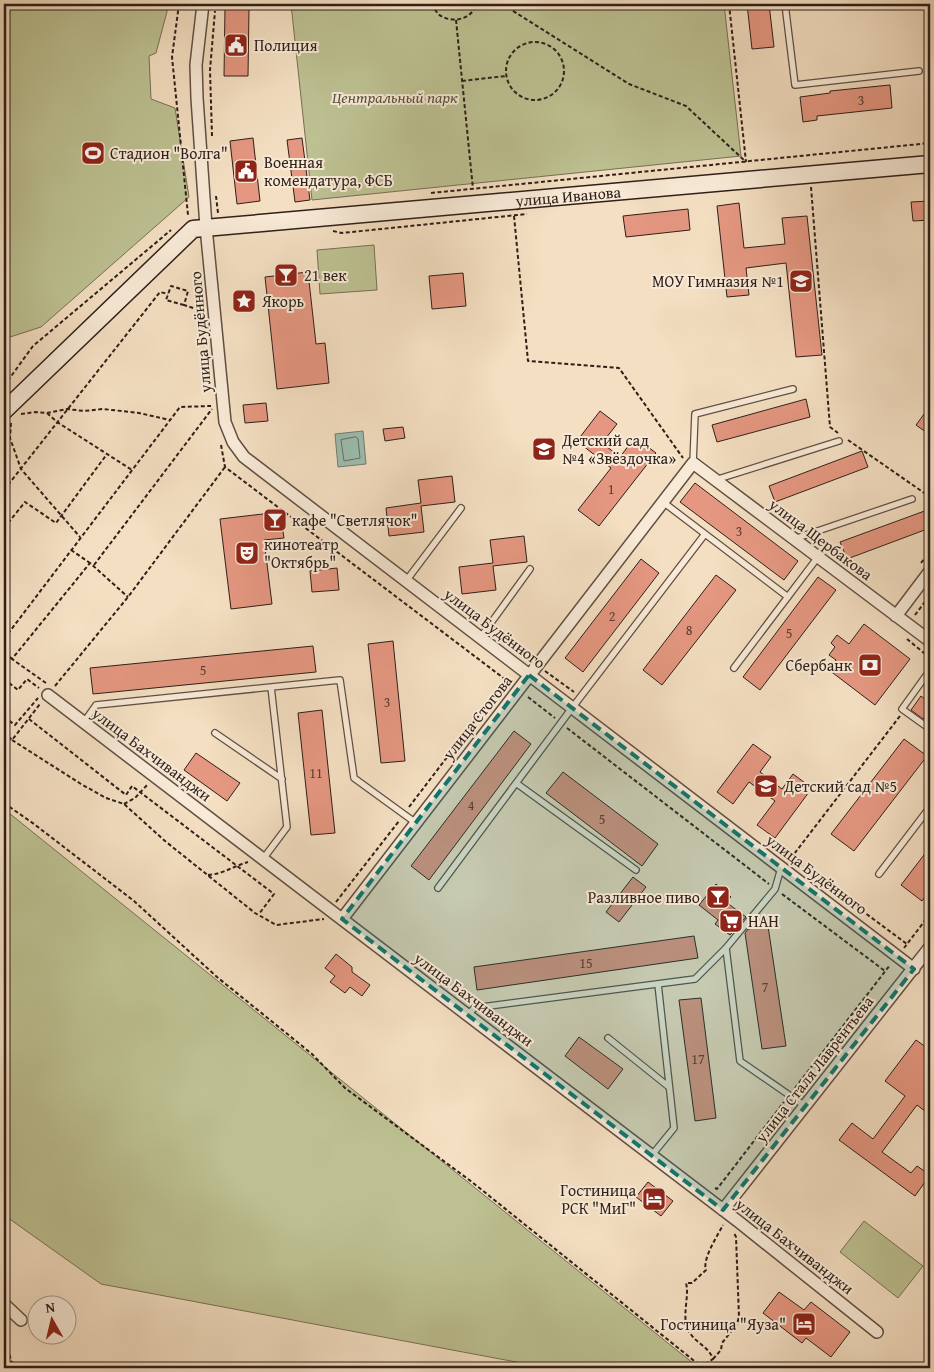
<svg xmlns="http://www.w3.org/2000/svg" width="934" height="1372" viewBox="0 0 934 1372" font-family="'Gentium Book Plus',serif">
<rect width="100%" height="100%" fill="#f4dfc2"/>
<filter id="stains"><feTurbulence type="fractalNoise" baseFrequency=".004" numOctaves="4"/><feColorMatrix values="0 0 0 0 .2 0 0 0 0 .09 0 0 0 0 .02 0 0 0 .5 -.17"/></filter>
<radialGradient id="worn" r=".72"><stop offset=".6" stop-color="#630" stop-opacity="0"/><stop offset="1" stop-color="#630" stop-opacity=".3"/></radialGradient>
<!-- green -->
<path fill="#bdc192" stroke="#767056" d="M4,4H169L156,53L149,56L151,99L175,108L189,197L41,327L4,339Z
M291,4H724L741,156L312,200Z
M374,245L377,290L320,294L317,250Z
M4,809L699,1368H548L101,1284L4,1215Z
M864,1221L923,1266L898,1298L840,1252Z"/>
<!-- water -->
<path fill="#9cbdaf" stroke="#707e73" d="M363,431L366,464L338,467L335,434Z"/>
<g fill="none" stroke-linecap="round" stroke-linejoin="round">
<!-- shore -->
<path stroke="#656e64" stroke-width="1" d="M356,437L358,439L360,458L344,461L341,440Z"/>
</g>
<!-- building -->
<path fill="#e59781" stroke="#2e1f19" d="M747,4H769L774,47L752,49Z
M225,7L249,8L248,76H224Z
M890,85L892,108L817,116V120L803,122L800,97L830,93V91Z
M253,138L260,201L237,204L230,141Z
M302,138L310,200L295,202L287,140Z
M930,201V220L913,221L911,202Z
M739,203L744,248L785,244L782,218L807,216L822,355L796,357L786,263L746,268L749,295L727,297L717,206Z
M688,209L690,230L626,237L623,216Z
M308,272L316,344L325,343L329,383L277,389L265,277Z
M463,273L466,306L432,309L429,276Z
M806,399L810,417L717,442L712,425Z
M266,403L268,421L245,423L243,405Z
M930,406V435L916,425Z
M600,411L617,424L602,443L620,457L635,437L656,453L599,526L578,510L611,468L577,441Z
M403,427L405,438L385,441L383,429Z
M862,451L868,467L775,502L769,486Z
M452,476L455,502L421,506L424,532L389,536L386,508L421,503L418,480Z
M695,483L798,561L784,580L680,502Z
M930,509V528L847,559L840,542Z
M280,512L284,538L264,540L272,604L231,609L220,519Z
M524,536L527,562L493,566L496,590L462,594L459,567L493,563L490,540Z
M641,559L659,573L583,672L565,658Z
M337,568L339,590L312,592L310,571Z
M716,575L736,590L662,685L643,670Z
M818,577L836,590L760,690L743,677Z
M864,624L910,659L875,705L829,670L836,660L829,655L835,647L831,643L837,635L849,644Z
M393,641L405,761L381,763L368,644Z
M313,646L316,672L93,694L90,668Z
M921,696L930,703V709L923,719L911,710Z
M322,710L335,833L311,835L298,713Z
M514,731L531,744L429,880L411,866Z
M904,739L927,756L854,851L831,834Z
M753,744L771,757L760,772L782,789L793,774L812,788L775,838L757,825L775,801L749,782L733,804L717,792Z
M196,753L240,783L227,801L184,770Z
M563,772L658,844L642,866L546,793Z
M930,847V890L922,901L901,885Z
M633,877L646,887L619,922L606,912Z
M716,884L731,897L726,902L746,917L730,935L715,924L718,920L699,905Z
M768,926L786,1046L762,1049L745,933L748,929Z
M694,936L698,958L477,990L474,967Z
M336,954L352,967V972L370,985L362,996L350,987L345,993L330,982L335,976L325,968Z
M701,998L716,1118L695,1121L679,1000Z
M579,1037L623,1069L608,1089L565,1056Z
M916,1040L930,1050V1115L917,1105L882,1152L911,1173L917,1166L930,1175L915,1196L839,1140L852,1123L873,1139L905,1096L885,1081Z
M648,1182L673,1201L661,1216L636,1197Z
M779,1292L804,1310L811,1302L850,1332L831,1357L806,1338L802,1343L763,1313Z"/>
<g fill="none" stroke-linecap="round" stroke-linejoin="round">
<!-- lane casing -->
<g stroke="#604f43" stroke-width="8">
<path id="lane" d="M785,4L795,85L919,71
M693,463L695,414L793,389
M715,480L839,441
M663,502L788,597
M794,539L912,499
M406,581L461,508
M480,638L530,569
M734,668L818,557
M930,670L902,709L930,729
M84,722L96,705L340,680L354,778L416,823
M215,733L282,779
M516,783L636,870
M263,859L287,827L271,687
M879,874L930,807
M438,888L572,708L705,534
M726,948L740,1061L805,1106
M468,1015L474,1008L695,979L726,948L775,889L781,868
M608,1038L669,1087
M652,1155L674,1128L658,984"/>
</g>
<!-- street casing -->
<g stroke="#604f43" stroke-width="14">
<path id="street" d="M203,4L196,65L197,98L206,227L225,422L233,442L244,457L914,969
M896,616L930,571
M48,695L739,1222L877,1332
M342,919L693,463L930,641
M723,1210L930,947
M4,1304L21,1320"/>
</g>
<!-- secondary casing -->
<g stroke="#2e1f19" stroke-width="19">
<g id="secondary">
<path id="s1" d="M4,411L193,229L930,164"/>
</g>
</g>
<!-- path -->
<path stroke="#2e1f19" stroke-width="2" stroke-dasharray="4 2.5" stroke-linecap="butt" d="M179,4L172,57L188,215
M431,4C434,7 437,14 441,16C455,24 472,18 477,4
M502,4L629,84L686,106L746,162
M729,4L746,162
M456,20L473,189
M506 71a29 29 0 1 1 58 0a29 29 0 1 1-58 0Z
M462,81L506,76
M212,136L210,70L215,11
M811,187L830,427L838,433
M431,193L930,143
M216,196L218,213
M514,216L528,361L619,368L683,458
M333,231L342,233L527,214
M184,305L166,300L171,286L188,291L184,305L202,311
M4,386L33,346L171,230
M47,413L57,422L132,470
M21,414L36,412L47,413L67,409L84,411L103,409L139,413L170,420
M11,423L10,438L21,469L80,537
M848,440L930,497
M221,445L225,467L510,683
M4,490L160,292L168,294
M4,528L25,502L56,523L107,454
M71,550L90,563
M921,563L930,551
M94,565L212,409
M915,615L930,595
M4,639L180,407L211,406
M907,639L930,658
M4,652L12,659
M545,671L574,692
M4,679L18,690L27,679L39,688
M46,683L12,659L90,563L128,597
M55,686L128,597L225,467
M528,697L555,718
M900,716L791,858L907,944
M4,717L15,725L38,698
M29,719L126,795L132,786L274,894L259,914
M567,728L769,884
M4,732L12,740L40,704
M12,740L81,784L106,798L124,804L165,841L255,913L276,925L324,919
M4,803L34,824L134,901L217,977L312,1054L345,1088L472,1182L703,1368
M124,804L135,798L148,784
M409,807L506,680
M208,875C223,874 234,866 248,862
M782,894L885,971
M336,902L399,821
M904,948L930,914
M795,1088L890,965
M715,1188L717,1189L784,1102
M7,1323L5,1343L14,1368
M713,1359L721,1350L722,1343L737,1324L739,1317L736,1237L734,1233
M699,1364L704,1365L713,1359C709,1347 696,1343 690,1333C680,1319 690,1297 686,1283H692L706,1270C702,1259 718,1235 723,1225"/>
<!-- lane -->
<use href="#lane" stroke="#f8ead7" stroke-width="5.5"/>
<!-- street -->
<use href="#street" stroke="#f8ead7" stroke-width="11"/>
<!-- secondary -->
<use href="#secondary" stroke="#f8ead7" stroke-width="16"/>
</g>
<!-- marked area -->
<path fill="#0f766e" fill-opacity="0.2" stroke="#0f766e" stroke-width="4" stroke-dasharray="10 6" stroke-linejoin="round" d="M529,675L914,969L723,1210L342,919Z"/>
<!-- icons -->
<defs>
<g id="civic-square" transform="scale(1.25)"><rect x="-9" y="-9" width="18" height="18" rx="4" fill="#8f2418" stroke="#f8ead7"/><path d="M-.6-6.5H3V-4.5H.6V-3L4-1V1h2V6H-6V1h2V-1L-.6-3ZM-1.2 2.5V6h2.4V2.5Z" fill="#fff"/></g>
<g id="stadium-square" transform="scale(1.25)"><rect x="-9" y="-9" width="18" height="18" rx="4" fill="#8f2418" stroke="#f8ead7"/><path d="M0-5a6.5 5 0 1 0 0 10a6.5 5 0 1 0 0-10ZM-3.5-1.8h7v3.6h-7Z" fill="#fff"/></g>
<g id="bar-square" transform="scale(1.25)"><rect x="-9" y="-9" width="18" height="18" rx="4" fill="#8f2418" stroke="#f8ead7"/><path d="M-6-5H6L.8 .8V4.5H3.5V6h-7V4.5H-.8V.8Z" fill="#fff"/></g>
<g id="school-square" transform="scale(1.25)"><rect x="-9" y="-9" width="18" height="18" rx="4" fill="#8f2418" stroke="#f8ead7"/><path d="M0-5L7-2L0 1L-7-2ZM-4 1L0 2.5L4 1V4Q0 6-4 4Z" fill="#fff"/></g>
<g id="sight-square" transform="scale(1.25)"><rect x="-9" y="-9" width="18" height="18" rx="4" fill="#8f2418" stroke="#f8ead7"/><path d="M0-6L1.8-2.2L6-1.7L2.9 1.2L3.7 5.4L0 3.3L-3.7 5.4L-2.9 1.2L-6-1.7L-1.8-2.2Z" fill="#fff"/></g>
<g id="theatre-square" transform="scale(1.25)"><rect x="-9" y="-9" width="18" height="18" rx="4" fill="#8f2418" stroke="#f8ead7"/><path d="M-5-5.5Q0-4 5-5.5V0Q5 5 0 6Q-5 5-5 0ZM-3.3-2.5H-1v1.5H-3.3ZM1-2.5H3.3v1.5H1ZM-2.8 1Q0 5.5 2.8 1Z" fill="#fff"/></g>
<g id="bank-square" transform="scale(1.25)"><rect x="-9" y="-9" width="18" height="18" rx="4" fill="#8f2418" stroke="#f8ead7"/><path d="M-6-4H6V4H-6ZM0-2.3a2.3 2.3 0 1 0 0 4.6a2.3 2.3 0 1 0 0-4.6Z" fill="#fff"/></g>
<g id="supermarket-square" transform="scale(1.25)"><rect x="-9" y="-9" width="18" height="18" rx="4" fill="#8f2418" stroke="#f8ead7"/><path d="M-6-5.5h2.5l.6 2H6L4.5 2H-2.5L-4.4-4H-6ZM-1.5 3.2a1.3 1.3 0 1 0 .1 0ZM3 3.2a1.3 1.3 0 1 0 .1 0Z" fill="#fff"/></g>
<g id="hotel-square" transform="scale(1.25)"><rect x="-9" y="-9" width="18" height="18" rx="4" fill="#8f2418" stroke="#f8ead7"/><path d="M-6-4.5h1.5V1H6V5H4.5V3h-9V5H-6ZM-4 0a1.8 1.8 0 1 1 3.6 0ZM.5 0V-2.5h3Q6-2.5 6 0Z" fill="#fff"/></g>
</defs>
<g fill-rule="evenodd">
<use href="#civic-square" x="236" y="45"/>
<use href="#stadium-square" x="93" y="153"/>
<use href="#civic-square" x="246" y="171"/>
<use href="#bar-square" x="286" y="275"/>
<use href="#school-square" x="801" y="281"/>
<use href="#sight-square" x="244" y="301"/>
<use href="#school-square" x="544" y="449"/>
<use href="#bar-square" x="275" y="520"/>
<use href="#theatre-square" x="247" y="553"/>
<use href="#bank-square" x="870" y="665"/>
<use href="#school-square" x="766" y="786"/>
<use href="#bar-square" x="718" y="897"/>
<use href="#supermarket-square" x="731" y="921"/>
<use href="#hotel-square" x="654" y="1199"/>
<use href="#hotel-square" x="804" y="1324"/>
</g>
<g text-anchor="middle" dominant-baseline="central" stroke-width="4" stroke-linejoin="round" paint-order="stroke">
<!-- number labels -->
<g font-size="14" fill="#5c3d33">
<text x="861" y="100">3</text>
<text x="611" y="489">1</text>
<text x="739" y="531">3</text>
<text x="612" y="616">2</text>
<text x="689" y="630">8</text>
<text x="789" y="633">5</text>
<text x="203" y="670">5</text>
<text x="387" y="702">3</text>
<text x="316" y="773">11</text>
<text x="471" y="805">4</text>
<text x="602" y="819">5</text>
<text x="586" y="963">15</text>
<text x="765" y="987">7</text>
<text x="698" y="1059">17</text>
</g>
<!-- poi labels -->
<g font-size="16" fill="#2e1f19" stroke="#f8ead7" text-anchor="start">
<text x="254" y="45">Полиция</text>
<text x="110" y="153">Стадион "Волга"</text>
<text x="264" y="162">Военная<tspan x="264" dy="18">комендатура, ФСБ</tspan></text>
<text x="304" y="275">21 век</text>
<text x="784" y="281" text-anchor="end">МОУ Гимназия №1</text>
<text x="262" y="301">Якорь</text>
<text x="562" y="440">Детский сад<tspan x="562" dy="18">№4 «Звёздочка»</tspan></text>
<text x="292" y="520">кафе "Светлячок"</text>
<text x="264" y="544">кинотеатр<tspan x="264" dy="18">"Октябрь"</tspan></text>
<text x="852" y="665" text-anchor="end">Сбербанк</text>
<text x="784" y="786">Детский сад №5</text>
<text x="700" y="897" text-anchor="end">Разливное пиво</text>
<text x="748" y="921">НАН</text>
<text x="636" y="1190" text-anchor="end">Гостиница<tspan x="636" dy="18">РСК "МиГ"</tspan></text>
<text x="786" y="1324" text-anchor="end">Гостиница "Яуза"</text>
</g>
<!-- park labels -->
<g font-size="16" font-style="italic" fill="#59503d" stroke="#f8ead7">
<text x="395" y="97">Центральный парк</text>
</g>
<!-- street labels -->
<g font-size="16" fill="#2e1f19" stroke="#f8ead7">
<text stroke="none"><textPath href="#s1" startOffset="639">улица Иванова</textPath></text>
<text transform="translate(200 332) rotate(-95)">улица Будённого</text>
<text transform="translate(821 539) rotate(37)">улица Щербакова</text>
<text transform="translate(495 628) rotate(37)">улица Будённого</text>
<text transform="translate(477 717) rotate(-52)">улица Стогова</text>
<text transform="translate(152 754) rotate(37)">улица Бахчиванджи</text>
<text transform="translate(817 874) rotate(37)">улица Будённого</text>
<text transform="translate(474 999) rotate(37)">улица Бахчиванджи</text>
<text transform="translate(814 1069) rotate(-52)">улица Сталя Лаврентьева</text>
<text transform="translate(795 1246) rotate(38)">улица Бахчиванджи</text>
</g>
</g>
<!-- margin -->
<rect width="934" height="1372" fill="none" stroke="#f4dfc2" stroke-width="20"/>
<rect x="5" y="5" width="924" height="1362" fill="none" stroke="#2e1f19" stroke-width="2.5"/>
<rect x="10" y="10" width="914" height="1352" fill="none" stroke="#2e1f19"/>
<!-- north arrow -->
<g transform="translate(52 1320) rotate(352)"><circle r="24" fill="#f8ead7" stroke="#a7998b"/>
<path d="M0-4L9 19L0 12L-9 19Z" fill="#8f2418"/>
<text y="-8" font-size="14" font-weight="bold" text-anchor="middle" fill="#2e1f19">N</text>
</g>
<rect width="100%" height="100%" filter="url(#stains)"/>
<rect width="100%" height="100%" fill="url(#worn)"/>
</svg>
